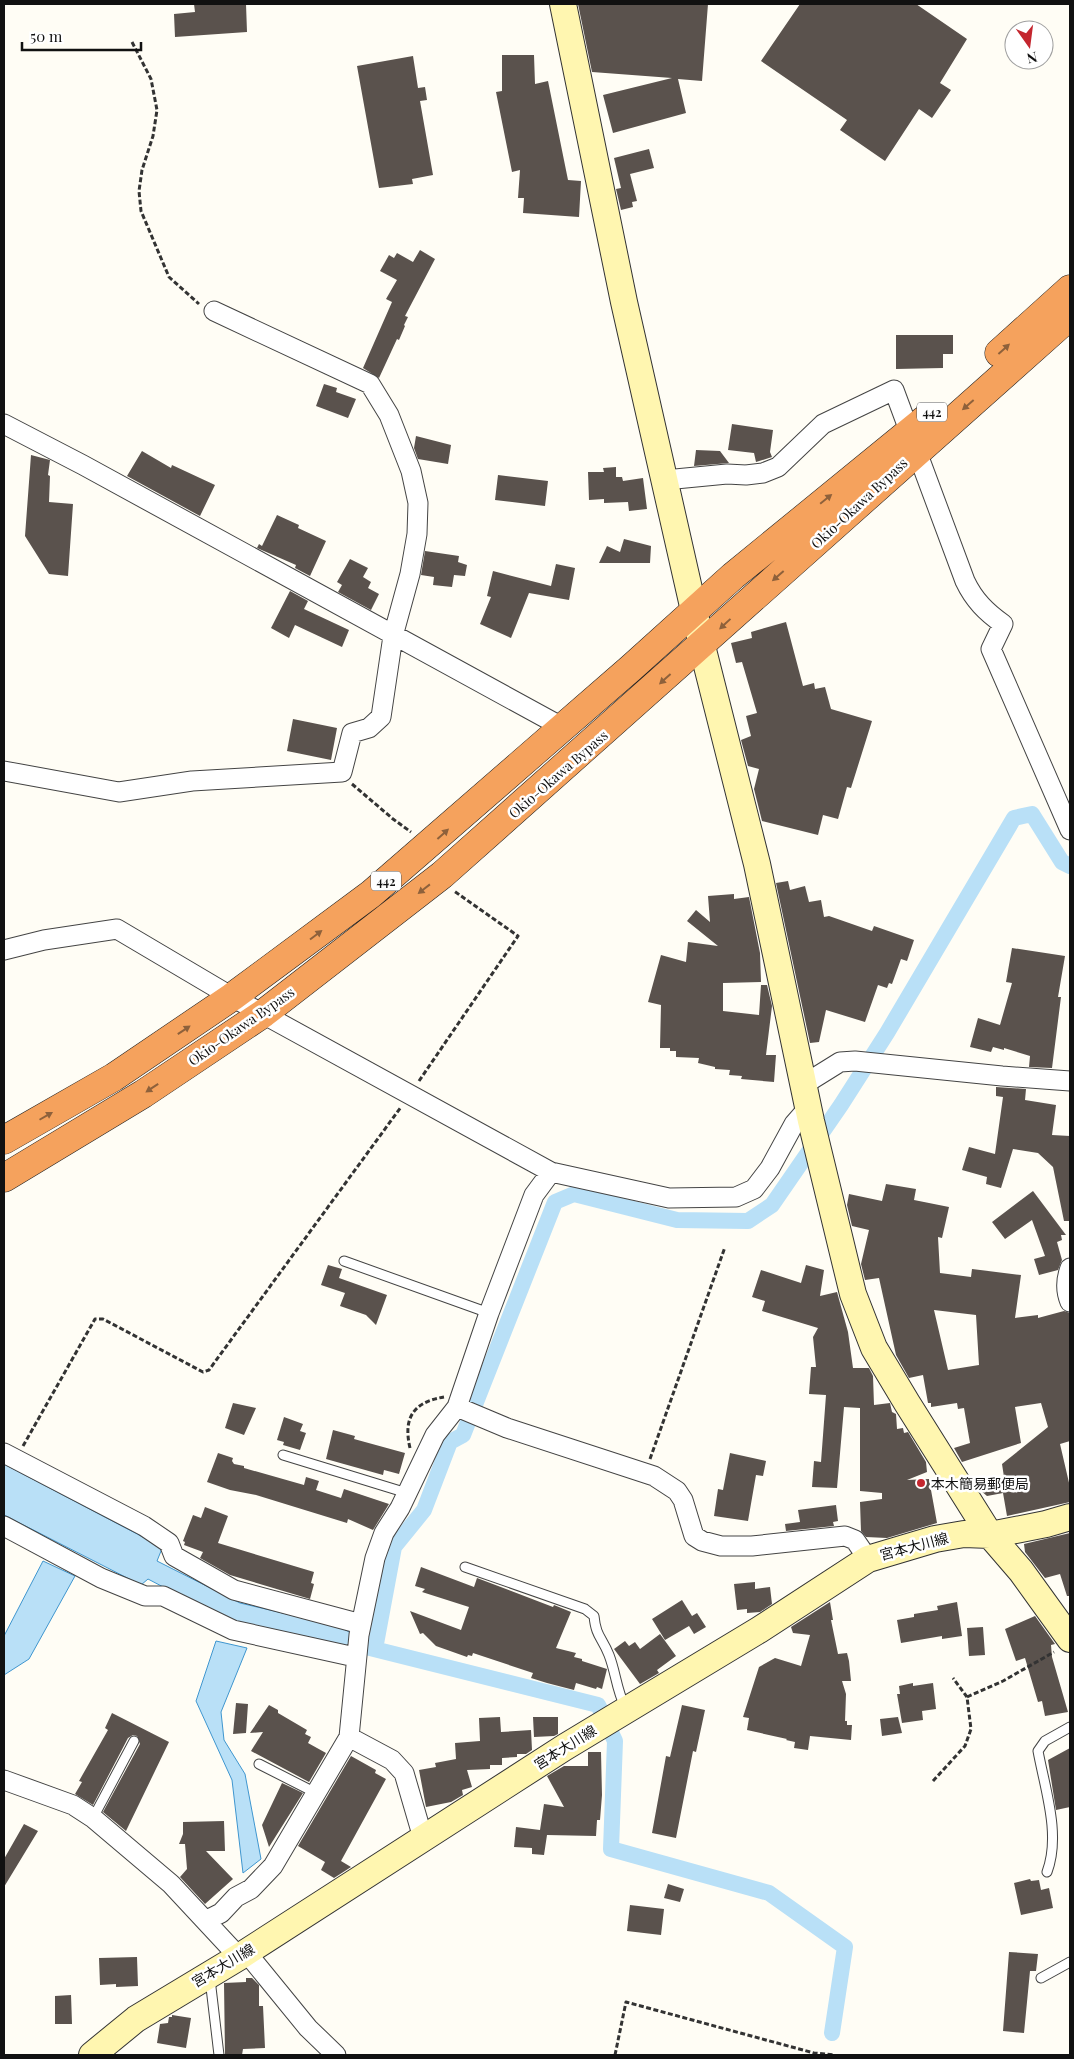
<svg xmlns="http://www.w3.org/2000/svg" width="1074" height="2059" viewBox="0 0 1074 2059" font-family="'Playfair Display','Noto Sans JP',serif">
<rect width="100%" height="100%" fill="#fffdf5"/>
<!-- water -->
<path fill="#b9e0f7" stroke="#3f96cf" d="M4,1464L160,1546L161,1551L157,1561L240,1603L338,1626L353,1634L351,1647L226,1620L148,1579L141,1585L4,1515Z
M43,1561L75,1576L29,1659L4,1675V1636Z
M216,1641L247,1648L221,1712L224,1740L245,1774L261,1859L243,1873L232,1780L196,1701Z"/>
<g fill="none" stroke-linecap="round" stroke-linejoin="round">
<!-- canal -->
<path stroke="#b9e0f7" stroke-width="16" d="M366,1647L598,1705L615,1741L611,1849L769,1893L845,1947L832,2033
M375,1649L394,1547L424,1510L450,1442L463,1435L555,1202L574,1194L677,1220L748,1221L772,1205L841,1105L887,1033L1014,818L1032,814L1062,862L1070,866"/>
</g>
<!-- building -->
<path fill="#5a524d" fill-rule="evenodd" d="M194,4H246L247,32L175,37L174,14L195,12Z
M578,4H708L702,81L678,79L686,113L613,133L603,95L672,78L592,72Z
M800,4H916L967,39L940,83L951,90L932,118L919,109L885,161L840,130L847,120L761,61Z
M502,55H534L535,84L548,81L568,180L581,181L579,217L523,213L524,198H518L520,170L512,172L496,92L502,91Z
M413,56L418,88L425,87L427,100L420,101L433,175L412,179L413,184L379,188L357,66Z
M649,149L654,168L630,174L637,201L632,202L633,207L621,210L616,189L621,188L614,158Z
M420,250L435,259L405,316L408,317L404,325L405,326L399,340L397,339L379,378L363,368L392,302L386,299L397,280L380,271L389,255L394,258L397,253L413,262Z
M896,335H953V354H943V368L896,369Z
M324,384L337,388L336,392L356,399L348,418L316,406Z
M732,424L773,430L770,452L772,457L756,462L754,453L728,450Z
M416,436L451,445L448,464L418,459L414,448Z
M696,450L720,451L729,463L694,466Z
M142,451L171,468L172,465L215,485L200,516L127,476Z
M31,455L50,460L48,475L50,476L49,502L73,504L68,576L49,574L25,536Z
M616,467V477H622L623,481L643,478L647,509L629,511L628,502L604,503V499L589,500L588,472H604L603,468Z
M498,475L548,481L545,506L495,500Z
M277,515L299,525L298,528L326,541L310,576L295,568L296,565L257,548L259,544L262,546Z
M624,539L651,546L650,563H599L607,546L620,552Z
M425,551L459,556L458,562L467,565L465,576L454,575L452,587L433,585L434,577L421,575Z
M350,559L368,568L363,577L371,582L368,588L379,594L371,610L338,592L342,585L337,582Z
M556,564L575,568L569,600L529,593L511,638L480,624L491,597L487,596L493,571L551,586Z
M290,591L308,601L304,609L349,630L342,647L295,625L289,638L271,628Z
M786,622L803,686L814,683L815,689L825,687L831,709L872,721L851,788L847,787L838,819L823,815L818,835L762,821L754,789L759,769L748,766L741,740L751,736L746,716L757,713L742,662L736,663L731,643L752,638L751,632Z
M293,719L337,728L331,760L287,751Z
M788,881L790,890L805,886L809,902L821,900L824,917L829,916L872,931L874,926L914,940L907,961L901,959L892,984L889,983L887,988L878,985L865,1022L826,1010L819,1042L810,1043L776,883Z
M734,894V899L749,897L760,953L761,982L723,983V1011L759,1015L761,985H767L772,1006L766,1055H776L774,1082L741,1079L742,1076L729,1075L730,1070L715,1069V1067L698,1063L699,1058L676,1057V1051H670V1048H660L661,1005L648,1002L661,955L686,962L688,942L718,946L687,921L696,910L710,922L708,896Z
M1012,948L1065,956L1058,997H1061L1052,1068L1029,1067L1030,1056L1004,1048V1050L993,1047L991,1052L970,1047L978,1018L1000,1025L1012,983L1006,982Z
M996,1087L1026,1089L1025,1100L1056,1105L1052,1135L1070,1136V1221H1064L1053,1167L1038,1153L1013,1149L1001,1188L986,1184L987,1177L962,1170L969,1147L995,1154L1003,1097L996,1096Z
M886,1184L916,1189L914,1200L949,1207L942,1238L938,1237L940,1273L971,1277L972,1269L1021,1275L1015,1318L1038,1315V1318L1064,1311L1070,1313V1441L1060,1444L1070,1487V1502L1007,1516L1003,1493L987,1496L980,1490V1483L986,1477H1004L1002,1464L1048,1427L1041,1403L1015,1407L1021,1443L962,1462L954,1448L970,1443L964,1408L958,1409L957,1403L931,1407V1403H928L923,1375L909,1378L896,1355L879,1278L865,1280L861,1264L869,1230L852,1226L847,1205L849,1194L882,1201ZM934,1310L976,1315L979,1365L948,1370Z
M1033,1191L1066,1235H1061L1062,1240L1057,1242L1062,1260L1058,1270L1039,1275L1034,1259L1045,1256L1032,1220L1005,1239L992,1222Z
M328,1265L342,1269L339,1278L387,1295L376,1325L366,1315L340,1306L345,1293L321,1285Z
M806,1265L824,1270L820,1296L837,1292L848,1332L853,1368H869L873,1376L874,1405L890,1403L892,1412L896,1414L897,1429L903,1428L904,1433L908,1432L926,1462L927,1472L907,1480L929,1479L937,1523L887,1538L866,1537L861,1531L860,1502L882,1499V1493L860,1491V1408L844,1407L837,1488L812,1487L814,1461L821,1462L826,1395L809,1394L811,1367H816L813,1337L818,1328L762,1311L765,1301L752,1297L761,1270L801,1283Z
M233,1403L256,1408L244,1435L225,1428Z
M284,1417L303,1424L300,1431L306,1433L300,1450L283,1445L284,1442L277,1440Z
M333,1430L355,1436L354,1439L405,1453L399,1474L384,1470L383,1475L326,1459Z
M218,1453L233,1458L232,1461L234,1464L244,1466V1468L304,1485L306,1477L319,1481L316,1490L341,1498L344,1489L389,1504L373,1530L348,1519L347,1523L256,1495L230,1490L207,1482Z
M730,1453L766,1461L763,1476L756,1475L748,1521L714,1516L718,1489L723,1490Z
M836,1505L838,1521L833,1522L834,1526L786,1531L785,1524L800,1522L798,1510Z
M205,1507L228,1516L218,1543L314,1572L311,1583L314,1584L310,1599L230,1575L200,1558L203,1552L184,1545L185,1542L183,1541L193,1515L201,1518Z
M1070,1533V1596H1067L1060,1574L1045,1578L1025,1552L1024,1544Z
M421,1567L474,1587L477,1578L553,1607L554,1605L571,1612L556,1648L576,1653L574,1657L582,1659V1661L607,1669L602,1689L597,1687L596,1689L576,1683L574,1690L547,1683L531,1678L533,1673L473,1653L472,1656L468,1655L467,1657L436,1646L423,1633L420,1634L410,1611L461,1630L469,1607L422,1592L425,1589L415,1586Z
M755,1582V1589L770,1587L772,1604L760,1612L747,1613V1609L737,1610L734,1584Z
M682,1600L692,1616L697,1613L706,1627L694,1634L689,1626L665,1640L652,1619Z
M830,1602L833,1620H831L838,1654L847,1653L849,1661L851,1681H842L846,1694L845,1721H847V1725H852L851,1740L810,1736L808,1750L794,1748L795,1742L786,1740L787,1739L747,1730L749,1718L743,1717L759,1667L775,1658L801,1666L810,1635L793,1633L791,1627Z
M957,1602L962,1636L942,1639V1636L901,1643L897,1620L914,1617V1614L938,1610L937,1606Z
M1035,1616L1055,1644L1051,1645L1052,1657L1068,1712L1045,1716L1042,1701L1038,1702L1025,1658L1016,1661L1005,1629Z
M983,1627L985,1655L969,1656L967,1628Z
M660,1634L676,1656L657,1670L659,1673L640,1684L614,1649L625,1641L629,1646L635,1642L640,1649Z
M913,1683V1686L933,1683L936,1709L922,1711L923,1720L902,1723L897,1694H900L899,1686Z
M236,1703L248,1704L246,1733L233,1734Z
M269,1705L278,1710V1713L307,1730L305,1734L311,1737L308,1743L326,1753L309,1782L251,1751L263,1732L250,1733Z
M682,1705L705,1710L696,1752L693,1751L676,1838L652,1833L666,1756L670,1757Z
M112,1713L169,1742L126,1831L103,1812L140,1744L137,1736L133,1735L128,1738L93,1805L75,1794L82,1782L79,1781L108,1730L105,1728Z
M500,1717L501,1732L531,1730L532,1750L526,1754H517V1757L502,1758V1765H490V1769L467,1770L472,1787L462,1790L463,1795L451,1802L426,1807L419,1770L436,1767L435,1763L456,1759L455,1743L480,1741L479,1718Z
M533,1717H558V1734L554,1736L534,1737Z
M898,1717L902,1733L882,1736L880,1719Z
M1070,1748V1807L1056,1810L1048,1760Z
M588,1752H601L602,1795L600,1820H597L596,1836L547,1835L544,1855L532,1854V1848L514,1847L516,1827L540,1830L544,1804L564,1807L547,1776L564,1766H588Z
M351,1756L376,1770L375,1773L386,1779L341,1861L351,1867L334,1878L321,1870L325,1862L298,1846Z
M282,1783L303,1793L269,1847L262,1825Z
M224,1821L225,1851H206L233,1879L205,1904L180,1877L187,1869L185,1844H179L183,1834V1822Z
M24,1824L38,1831L4,1887V1859Z
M1030,1879L1031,1881L1039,1880L1041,1890L1049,1888L1053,1908L1021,1915L1014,1883Z
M668,1884L684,1889L680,1902L664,1898Z
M630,1905L664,1909L661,1935L627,1931Z
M1009,1952L1038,1954L1036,1971H1030L1024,2033L1003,2031Z
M137,1957L138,1986L116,1987V1984L100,1985L99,1958Z
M246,1978H252L259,1985V2006H263L265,2048L243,2049L242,2055H225L224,1983L246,1982Z
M71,1995L72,2024H55V1996Z
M172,2015L191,2018L186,2048L157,2043L160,2024L168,2023L169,2017H172Z"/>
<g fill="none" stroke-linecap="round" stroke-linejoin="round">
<!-- lane casing -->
<g stroke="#444" stroke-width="11">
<path id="lane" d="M344,1261L489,1313
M283,1455L407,1493
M465,1567L585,1609L594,1616C596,1637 602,1637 609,1655C616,1673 616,1688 625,1707
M259,1764L316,1793
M93,1818L134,1741
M1047,1872C1061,1835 1045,1789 1038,1751L1045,1741L1070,1727
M1041,1978L1070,1962
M210,1979L219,2055"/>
</g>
<!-- street casing -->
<g stroke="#444" stroke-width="21">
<path id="street" d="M4,424L83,465L562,727
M665,480L727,474L746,475L763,473L778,467L823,424L894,390L965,581C974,600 986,612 1003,624L991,649L1070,830
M4,771L119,792L192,781L342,772L352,733L369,728L381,717L393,636L410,574L417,534L418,503L411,471L389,415L370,384L214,311
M4,950L44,940L117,929L232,997L551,1172L669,1198L736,1197L754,1189L770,1168L794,1124L808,1108
M803,1085L840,1062L855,1061L1002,1076L1070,1081
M1070,1268C1066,1279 1065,1290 1070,1302
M457,1407L507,1428L654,1476L677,1491L683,1500L694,1536L702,1541L721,1546H752L845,1536L855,1540L868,1559
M4,1453L144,1526L169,1543L174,1556L234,1590L361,1624
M4,1526L101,1578L145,1596H163L233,1630L355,1657
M349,1737L392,1760L404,1773L423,1838
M4,1780L73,1805L93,1818L171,1884L239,1957
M207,1920L221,1913L236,1897L251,1889L273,1866L349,1737L359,1635L375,1558L384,1533L400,1508L435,1435L457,1407L489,1313L534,1195L551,1172
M246,1952L308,2028L336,2055"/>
</g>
<!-- secondary casing -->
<g stroke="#333" stroke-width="28">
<path id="secondary" d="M563,4L624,302L702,646L757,864L811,1121L853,1294L874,1348L907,1403L990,1535L1021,1571L1070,1639
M92,2055L136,2019L239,1957L565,1747L759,1630L868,1559L935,1539L964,1534L990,1535L1046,1524L1070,1517"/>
</g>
<!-- highway casing -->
<g stroke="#222" stroke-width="29">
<path id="highway" d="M999,353L1070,289
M4,1140L114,1077L232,997L371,894L631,668L733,576L924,420
M4,1178L143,1094L264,1013L442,875L1070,316"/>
</g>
<!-- path -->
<path stroke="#333" stroke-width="3" stroke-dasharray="5 2.5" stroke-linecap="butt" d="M132,42L151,79L157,110L153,136L142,170L139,191L141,211L169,277L199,304
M352,784L393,819L411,832
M419,1081L518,936L454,891
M23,1446L95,1319H103L203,1372L209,1370L401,1107
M410,1448C403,1418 413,1402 444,1397
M650,1459L725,1247
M967,1697L1003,1681L1054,1652
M933,1781L965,1746L971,1729L967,1697L953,1678
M615,2055L626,2002L814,2053L834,2055"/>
<!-- lane -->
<use href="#lane" stroke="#fff" stroke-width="9"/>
<!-- street -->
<use href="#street" stroke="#fff" stroke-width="19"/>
<!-- secondary -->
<use href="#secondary" stroke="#fff6b0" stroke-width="26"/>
<!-- highway -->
<use href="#highway" stroke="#f5a25d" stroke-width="28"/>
</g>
<!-- one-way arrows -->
<defs><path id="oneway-solid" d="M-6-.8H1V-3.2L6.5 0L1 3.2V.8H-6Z" transform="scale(1.25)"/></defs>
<g fill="#8e613b">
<use href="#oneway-solid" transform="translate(1004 349) rotate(-42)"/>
<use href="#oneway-solid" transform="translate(968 405) rotate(139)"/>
<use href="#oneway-solid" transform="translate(826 499) rotate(-39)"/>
<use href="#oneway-solid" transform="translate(778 576) rotate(139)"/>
<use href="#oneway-solid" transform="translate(725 624) rotate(137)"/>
<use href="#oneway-solid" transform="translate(665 679) rotate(138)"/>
<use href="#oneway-solid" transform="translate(443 834) rotate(-42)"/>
<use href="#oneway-solid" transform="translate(424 889) rotate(142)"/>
<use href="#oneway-solid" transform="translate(316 935) rotate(-37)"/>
<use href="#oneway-solid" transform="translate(184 1030) rotate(-34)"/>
<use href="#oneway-solid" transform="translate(152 1088) rotate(146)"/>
<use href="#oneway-solid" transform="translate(46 1116) rotate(-30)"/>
</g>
<!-- markers -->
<circle fill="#c4262e" stroke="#fff" stroke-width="2" cx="921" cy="1483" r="5"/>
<g text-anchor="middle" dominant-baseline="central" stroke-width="5" stroke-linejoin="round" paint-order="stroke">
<!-- shield labels -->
<g fill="#fff" stroke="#585858" stroke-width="1">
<rect x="917" y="402.5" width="30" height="19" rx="4"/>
<rect x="371" y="871.5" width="30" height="19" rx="4"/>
</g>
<g font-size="12" font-weight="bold" fill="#111">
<text x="932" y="412">442</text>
<text x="386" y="881">442</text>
</g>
<!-- street labels -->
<g font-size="14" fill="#111" stroke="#fff">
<text transform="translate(859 503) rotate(-43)">Okio-Okawa Bypass</text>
<text transform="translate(558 774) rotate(-41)">Okio-Okawa Bypass</text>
<text transform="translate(241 1026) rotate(-35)">Okio-Okawa Bypass</text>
<text transform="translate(914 1546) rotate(-15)">宮本大川線</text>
<text transform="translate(565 1747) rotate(-32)">宮本大川線</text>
<text transform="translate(223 1965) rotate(-31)">宮本大川線</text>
</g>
<!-- poi labels -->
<g font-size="14" fill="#111" stroke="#fff" text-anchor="start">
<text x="931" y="1483">本木簡易郵便局</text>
</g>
</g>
<!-- border -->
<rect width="1074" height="2059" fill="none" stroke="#111111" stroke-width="10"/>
<!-- north arrow -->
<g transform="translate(1029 45) rotate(166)"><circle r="24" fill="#ffffff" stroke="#a0a0a0"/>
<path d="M0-4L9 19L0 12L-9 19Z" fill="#c4262e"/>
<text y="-8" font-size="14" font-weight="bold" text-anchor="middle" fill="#111111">N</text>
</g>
<!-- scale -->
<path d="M22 42v8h119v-8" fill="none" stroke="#111111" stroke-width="2.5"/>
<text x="30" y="42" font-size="15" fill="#111111" stroke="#ffffff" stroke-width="4" paint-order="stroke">50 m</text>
</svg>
